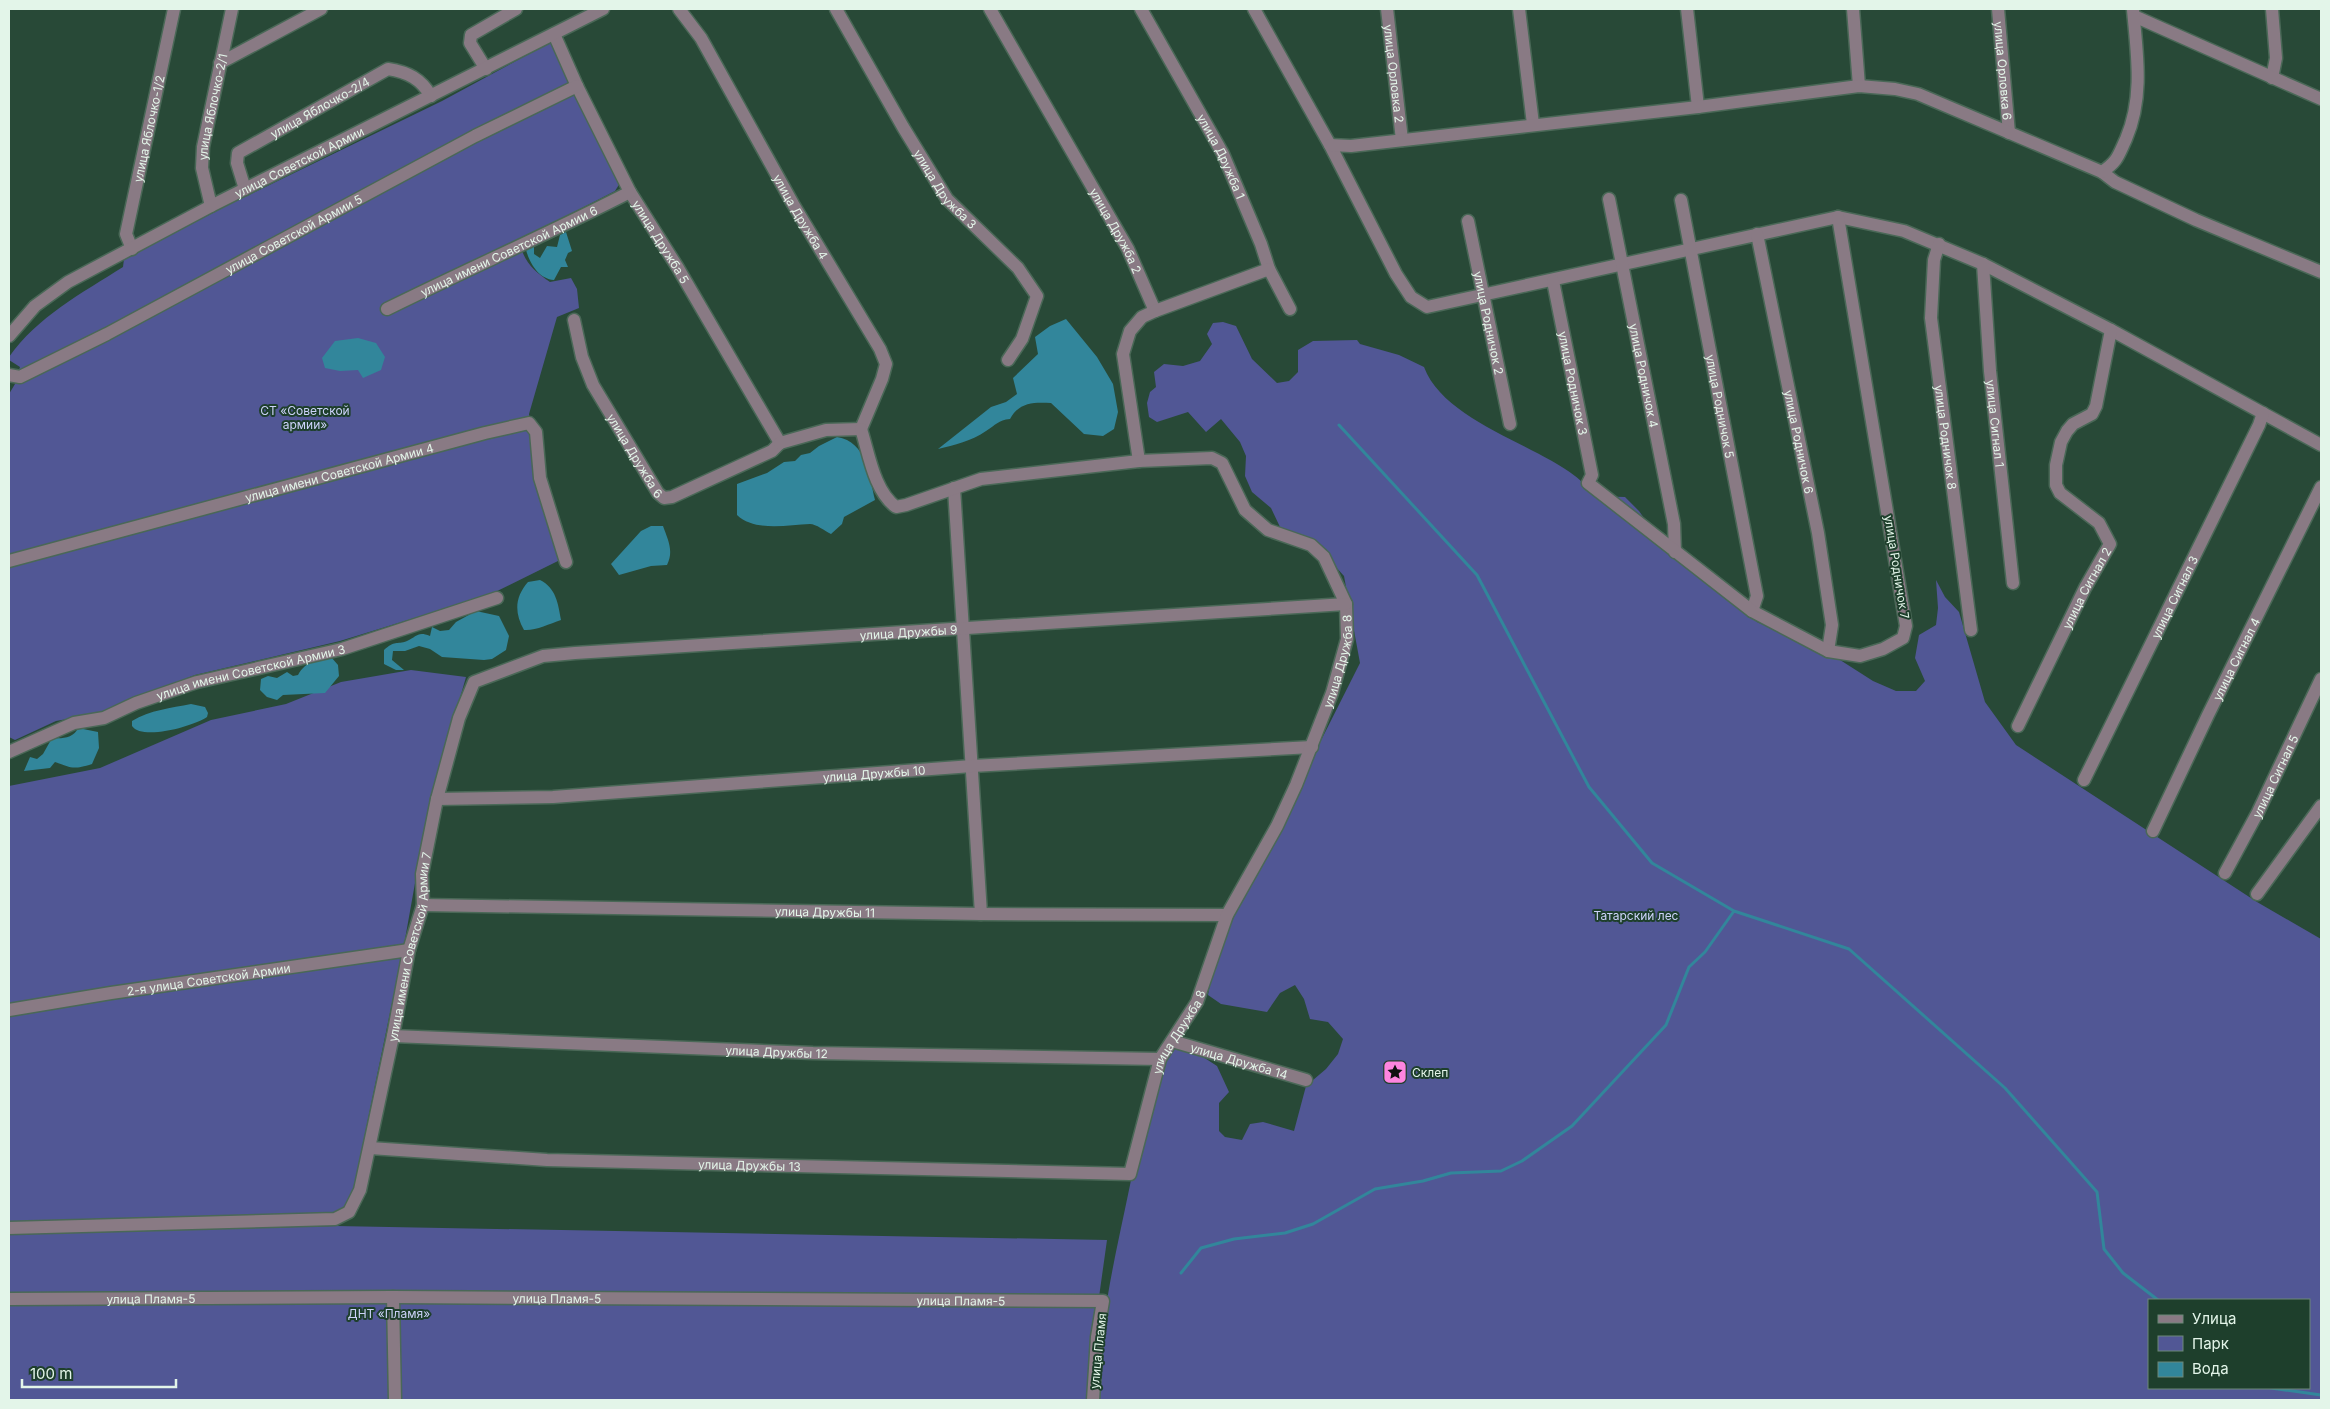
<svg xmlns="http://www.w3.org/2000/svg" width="2330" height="1409" viewBox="0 0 2330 1409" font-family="Inter,sans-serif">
<rect width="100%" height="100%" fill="#284937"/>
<!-- green -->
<path fill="#515795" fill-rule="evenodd" d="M553,41L620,183L615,191L520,240C522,261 534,271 550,282L571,278L577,289L579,308L557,317L529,414L530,430L562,559L489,595L340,641L195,675L95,714L56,721L15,740L9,737V394L15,384L20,367L9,360V357C37,317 82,293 123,267L124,259L226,206L442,101Z
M1223,322L1236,326L1252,359L1277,383L1289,381L1298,372V350L1313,341L1357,340L1360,344L1399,355L1424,367C1444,420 1532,443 1575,476C1582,481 1588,489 1593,496L1625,497L1639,511L1668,552L1757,622L1837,658L1873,681L1896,691H1916L1925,681L1915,658L1919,635L1936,625L1938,608L1936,580L1945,597L1959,612L1985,702L2016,745L2257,902L2321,939V1400H1100C1097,1336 1112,1271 1125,1209C1137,1154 1146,1095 1175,1046L1200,1055L1217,1066L1229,1092L1219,1103V1131L1225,1137L1242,1140L1250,1124L1263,1122L1294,1131L1306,1086L1326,1069L1338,1054L1343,1039L1328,1022L1310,1019L1304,999L1295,985L1280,993L1267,1012L1221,1004L1208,995L1211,978L1233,915L1360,663L1344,576L1313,542L1280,527L1271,508L1252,492L1245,476L1246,456L1240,442L1221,419L1206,432L1188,412L1157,422L1149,417L1147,403L1150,392L1156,387L1154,372L1164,364L1183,366L1200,361L1212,344L1207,334L1213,323ZM2149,1300H2309V1388H2149Z
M411,670L466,677L428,810L404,945L354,1187L347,1205L330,1215L9,1222V786L100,768L211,720L286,704L341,682Z
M336,1226L1107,1240L1093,1340L1089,1400H9V1234Z"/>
<!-- water -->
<path fill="#32869b" d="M566,232L572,251L568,253L565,260L568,267H561L554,280C539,279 530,264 526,250L529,246L534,245V254L540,258L547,246L557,247L560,235Z
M1066,319L1097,357L1113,384L1118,412L1114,429L1103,436L1084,434L1051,403C1034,402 1019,402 1010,419C998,420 996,425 986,431C972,441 954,445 938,449L991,407L1006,402L1017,394L1013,378L1038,354L1035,337L1050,326Z
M358,338L376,343L385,357L381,370L363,378L358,370L340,371L325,368L322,358L335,341Z
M837,437C867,442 869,475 875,500L844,517L842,524L831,534C825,531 816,524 810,524C787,525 755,532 737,515V484L767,473L784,462L795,461L801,455L810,453L819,446Z
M651,526H663C668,540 674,551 667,565L651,566L619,575L611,564L641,531Z
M540,580C556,588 558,603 561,620C549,624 535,631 524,630C514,612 515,597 528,582Z
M476,611L499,616L509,636L506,650L492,659L484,660L442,657L430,649L419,646L405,651H393L392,660L404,670H396L384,664V650C395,640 396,645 407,641C417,637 417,631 430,636L432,627L440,631L449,630L456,622Z
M331,657L338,665L339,676L325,693L283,695L277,700L267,697L260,690L261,679L268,676L277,678L287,672L293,676L298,675C306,661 316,660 331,657Z
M191,704L205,707L208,713L207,717C194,726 142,741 132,726V721C150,710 171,708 191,704Z
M78,728L98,732L99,748L92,764C72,770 72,768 55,762L50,768L24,771L30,757L37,759L43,754L52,738C62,739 74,738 78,728Z"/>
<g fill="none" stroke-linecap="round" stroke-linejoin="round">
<!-- stream -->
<path stroke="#32869b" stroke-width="3" d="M1339,425L1477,575L1589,787L1652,863L1734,911
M1181,1273L1201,1248L1234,1239L1285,1233L1313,1224L1375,1189L1423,1181L1451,1173L1501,1171L1522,1161L1572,1126L1666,1025L1689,967L1705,952L1734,911L1849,949L2005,1088L2097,1192L2104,1249L2123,1273L2158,1300
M2271,1388L2321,1395"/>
<!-- minor casing -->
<g stroke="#4a6857" stroke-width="15">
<g id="minor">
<path id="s1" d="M679,9L701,38L793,204L880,349L886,364L882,379L861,429"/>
<path id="s2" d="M836,9L903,127L947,199L1018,268L1037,296L1022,339L1008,360"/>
<path id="s3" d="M990,9L1128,249L1155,311L1142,317L1130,331L1123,354L1139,461"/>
<path id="s4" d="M1141,9L1223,154L1261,244L1269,269L1290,309"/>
<path d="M1254,9L1330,145L1396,274L1411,297L1427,307L1838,217L1904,231L1983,264L2111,330L2321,445"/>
<path id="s5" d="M1387,9L1402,140"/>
<path d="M1519,9L1533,124"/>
<path d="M1687,9L1698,107"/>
<path d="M1853,9L1859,86"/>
<path id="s6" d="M1998,9L2009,133"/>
<path d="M2272,9L2276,58L2272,78"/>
<path d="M2134,16L2321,99"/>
<path id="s7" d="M554,34L577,86L630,192L678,268L780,443"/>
<path d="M220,63L321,9"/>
<path d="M486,69L470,43L471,35L516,9"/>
<path d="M1330,145L1351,146L1698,107L1859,86L1895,89L1918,94L2102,172L2115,182L2196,220L2321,272"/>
<path d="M2102,172C2118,161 2118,156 2126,139C2144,97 2137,54 2133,10"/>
<path id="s8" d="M245,189L237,163L238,153L388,69C408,72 421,79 431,96"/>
<path id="s9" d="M1609,199L1674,524L1675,552"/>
<path id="s10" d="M1681,200L1757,596L1752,611"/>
<path id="s11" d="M211,206L202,168L203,147L232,9"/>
<path id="s12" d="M1468,221L1510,424"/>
<path id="s13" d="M1757,234L1818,533L1832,625L1828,651"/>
<path id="s14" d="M1939,244L1934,260L1931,318L1971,630"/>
<path id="s15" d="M132,249L126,234L174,9"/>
<path id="s16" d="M1983,264L1990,371L2013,583"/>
<path id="s17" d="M1553,281L1592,475L1588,483L1752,611L1828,651L1860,656L1883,649L1903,638L1906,626L1838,217"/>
<path id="s18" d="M387,309C468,269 550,233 630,192"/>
<path d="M1155,311L1269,269"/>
<path id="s19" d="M574,320L582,357L593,385L658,493L664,498L672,497L772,451L780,443"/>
<path id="s20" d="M9,336L35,306L68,282L211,206L603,9"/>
<path id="s21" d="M9,375L20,377L107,334L475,136L577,86"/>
<path d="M780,443L826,430L861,429"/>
<path d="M954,488L981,914"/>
<path id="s22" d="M9,561L485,433L529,423L536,432L540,478L566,562"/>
<path id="s23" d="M2018,726L2085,588L2110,544L2099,523L2060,493L2056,485V465L2061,442L2067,431L2073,424L2092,414L2096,406L2111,330"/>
<path id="s24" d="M9,752L74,723L104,718L136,703L197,682L342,649L497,598"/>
<path id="s25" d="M2084,780L2259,425L2263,413"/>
<path id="s26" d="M437,799L553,797L972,766L1312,747"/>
<path id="s27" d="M2153,831L2208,715L2321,487"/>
<path id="s28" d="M2225,873L2258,812L2321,679"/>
<path d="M2257,894L2321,806"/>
<path id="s29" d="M423,905L981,914L1227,915"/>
<path id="s30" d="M9,1010L111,993L409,950"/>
<path id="s31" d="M393,1036L813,1053L1160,1059"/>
<path id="s32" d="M1172,1041L1306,1080"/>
<path id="s33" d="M370,1148L547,1160L1130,1174L1160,1059L1197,1002L1227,915L1277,826L1296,785L1332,693L1347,639L1346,604L1324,557L1311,545L1268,530L1245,510L1222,463L1212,458L1139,461L981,479L906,505L896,507C874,491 869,454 861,429"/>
<path id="s34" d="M9,1228L335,1219L349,1212L360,1190L393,1036L409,950L423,905L422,874L437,799L459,718L474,682L543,656L575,653L1346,604"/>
<path d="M393,1297L395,1400"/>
<path id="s35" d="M9,1299L393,1297L1103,1301L1097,1337L1093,1400"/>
</g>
</g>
<!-- minor -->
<use href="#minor" stroke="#897a84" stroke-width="12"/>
</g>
<!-- icons -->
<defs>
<g id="sight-square" transform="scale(1.25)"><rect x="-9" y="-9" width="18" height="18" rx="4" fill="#fe85df" stroke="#1e3f2c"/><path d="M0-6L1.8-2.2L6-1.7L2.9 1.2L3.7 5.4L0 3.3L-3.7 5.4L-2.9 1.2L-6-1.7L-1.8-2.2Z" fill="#111"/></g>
</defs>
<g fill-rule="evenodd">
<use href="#sight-square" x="1395" y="1072"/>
</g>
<g text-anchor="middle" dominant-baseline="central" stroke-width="4" stroke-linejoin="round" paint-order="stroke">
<!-- street labels -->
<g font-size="12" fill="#e3f5e9" stroke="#1e3f2c">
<text stroke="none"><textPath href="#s6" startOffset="62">улица Орловка 6</textPath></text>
<text stroke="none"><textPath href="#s5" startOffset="65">улица Орловка 2</textPath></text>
<text stroke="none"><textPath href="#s11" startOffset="101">улица Яблочко-2/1</textPath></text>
<text stroke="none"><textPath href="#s8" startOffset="131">улица Яблочко-2/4</textPath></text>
<text stroke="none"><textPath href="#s15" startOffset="124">улица Яблочко-1/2</textPath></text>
<text stroke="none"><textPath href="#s4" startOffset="168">улица Дружба 1</textPath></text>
<text stroke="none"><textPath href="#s20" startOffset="341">улица Советской Армии</textPath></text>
<text stroke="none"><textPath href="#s2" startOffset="211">улица Дружба 3</textPath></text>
<text stroke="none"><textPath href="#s1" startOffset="241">улица Дружба 4</textPath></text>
<text stroke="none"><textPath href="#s3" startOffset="255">улица Дружба 2</textPath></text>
<text stroke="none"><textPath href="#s21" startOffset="320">улица Советской Армии 5</textPath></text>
<text stroke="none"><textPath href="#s7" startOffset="234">улица Дружба 5</textPath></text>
<text stroke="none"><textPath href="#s18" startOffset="135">улица имени Советской Армии 6</textPath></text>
<text stroke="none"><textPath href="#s12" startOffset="104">улица Родничок 2</textPath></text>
<text stroke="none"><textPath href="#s9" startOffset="180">улица Родничок 4</textPath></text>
<text stroke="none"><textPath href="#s17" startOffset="104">улица Родничок 3</textPath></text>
<text stroke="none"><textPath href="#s10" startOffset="210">улица Родничок 5</textPath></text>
<text stroke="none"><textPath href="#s16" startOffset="160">улица Сигнал 1</textPath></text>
<text stroke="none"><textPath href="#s14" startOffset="195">улица Родничок 8</textPath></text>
<text stroke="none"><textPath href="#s13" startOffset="212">улица Родничок 6</textPath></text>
<text stroke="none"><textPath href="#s19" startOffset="150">улица Дружба 6</textPath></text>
<text stroke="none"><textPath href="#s22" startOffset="342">улица имени Советской Армии 4</textPath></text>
<text transform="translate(1897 567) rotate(81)">улица Родничок 7</text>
<text stroke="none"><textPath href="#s23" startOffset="154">улица Сигнал 2</textPath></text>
<text stroke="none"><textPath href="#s25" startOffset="204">улица Сигнал 3</textPath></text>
<text stroke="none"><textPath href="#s34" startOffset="1329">улица Дружбы 9</textPath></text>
<text stroke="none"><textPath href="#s27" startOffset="191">улица Сигнал 4</textPath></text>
<text stroke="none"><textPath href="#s33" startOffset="1318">улица Дружба 8</textPath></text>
<text stroke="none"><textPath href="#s24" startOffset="256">улица имени Советской Армии 3</textPath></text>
<text stroke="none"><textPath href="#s26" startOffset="438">улица Дружбы 10</textPath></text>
<text stroke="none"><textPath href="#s28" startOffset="109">улица Сигнал 5</textPath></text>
<text stroke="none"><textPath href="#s29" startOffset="402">улица Дружбы 11</textPath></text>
<text stroke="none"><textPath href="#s34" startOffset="615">улица имени Советской Армии 7</textPath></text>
<text stroke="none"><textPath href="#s30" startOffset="202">2-я улица Советской Армии</textPath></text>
<text stroke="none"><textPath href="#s33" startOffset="912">улица Дружба 8</textPath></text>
<text stroke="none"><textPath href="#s31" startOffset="384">улица Дружбы 12</textPath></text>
<text stroke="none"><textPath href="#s32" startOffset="70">улица Дружба 14</textPath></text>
<text stroke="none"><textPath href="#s33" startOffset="380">улица Дружбы 13</textPath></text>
<text stroke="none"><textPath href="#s35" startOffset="548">улица Пламя-5</textPath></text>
<text stroke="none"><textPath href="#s35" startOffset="142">улица Пламя-5</textPath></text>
<text stroke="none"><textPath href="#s35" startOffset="952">улица Пламя-5</textPath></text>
<text transform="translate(1098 1351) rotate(-84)">улица Пламя</text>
</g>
<!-- park labels -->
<g font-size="12" fill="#cdd3fa" stroke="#1e3f2c">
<text x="305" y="410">СТ «Советской<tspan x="305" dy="14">армии»</tspan></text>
<text x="1636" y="915">Татарский лес</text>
<text x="389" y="1313">ДНТ «Пламя»</text>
</g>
<!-- poi labels -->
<g font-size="12" fill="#e3f5e9" stroke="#1e3f2c" text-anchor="start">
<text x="1412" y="1072">Склеп</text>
</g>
</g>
<!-- border -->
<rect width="2330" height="1409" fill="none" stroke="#e3f5e9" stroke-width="20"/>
<!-- legend -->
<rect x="2148" y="1299" width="162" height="90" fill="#1e3f2c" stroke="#6d8878"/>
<rect x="2158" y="1315" width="25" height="8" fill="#897a84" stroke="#6d8878"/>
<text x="2192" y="1324" font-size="15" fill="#e3f5e9">Улица</text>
<rect x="2158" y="1336" width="25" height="15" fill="#515795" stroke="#6d8878"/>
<text x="2192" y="1349" font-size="15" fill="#e3f5e9">Парк</text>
<rect x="2158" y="1362" width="25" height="15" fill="#32869b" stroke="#6d8878"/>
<text x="2192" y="1374" font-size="15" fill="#e3f5e9">Вода</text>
<!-- scale -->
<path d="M22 1379v8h154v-8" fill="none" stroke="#e3f5e9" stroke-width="2.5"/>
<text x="30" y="1379" font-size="15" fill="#e3f5e9" stroke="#1e3f2c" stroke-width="4" paint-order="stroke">100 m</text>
</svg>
